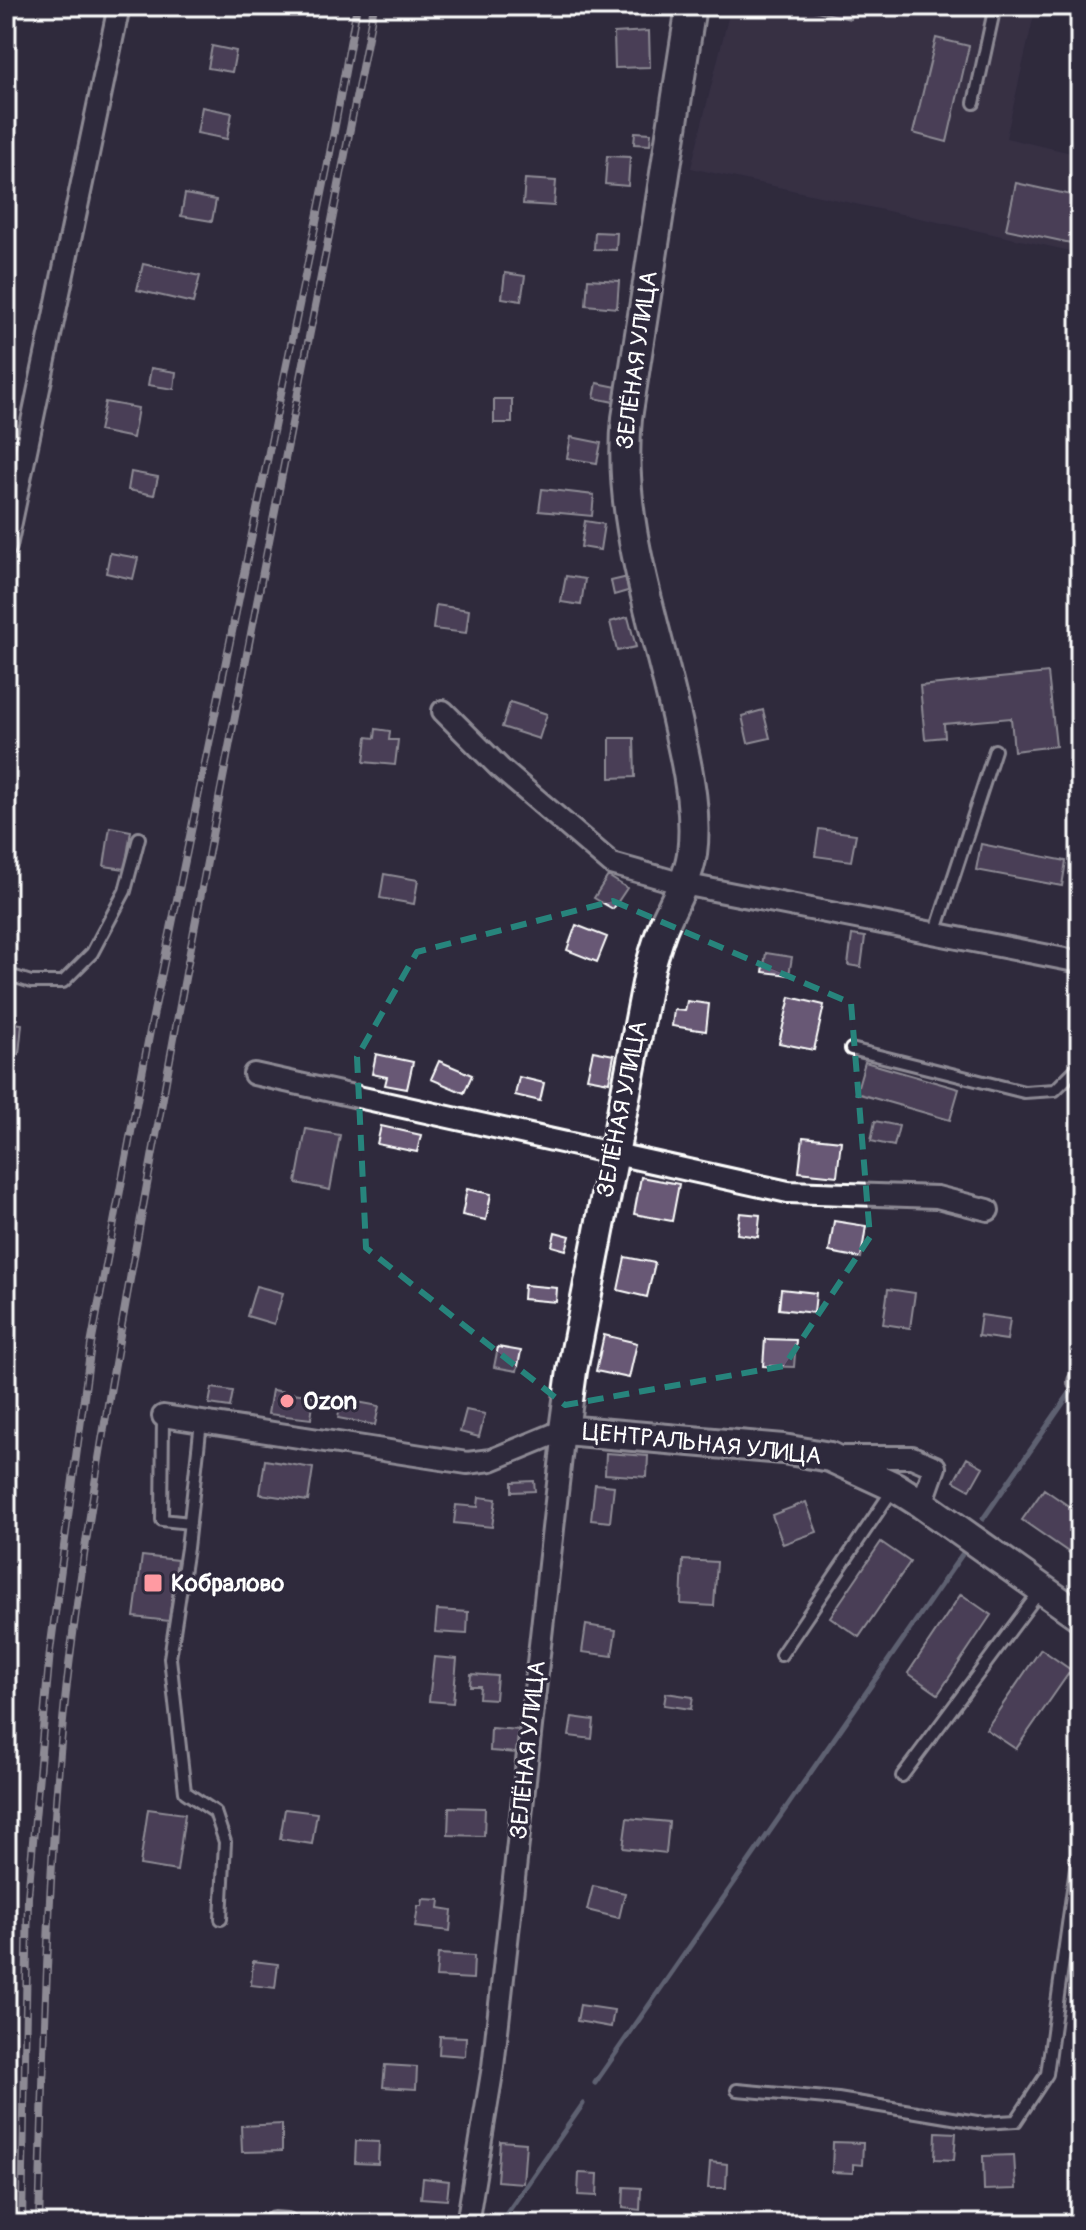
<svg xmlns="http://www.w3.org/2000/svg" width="1086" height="2230" viewBox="0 0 1086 2230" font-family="Pangolin,sans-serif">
<rect width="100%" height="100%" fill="#2f2a3d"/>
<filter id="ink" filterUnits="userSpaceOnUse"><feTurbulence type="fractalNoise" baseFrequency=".0125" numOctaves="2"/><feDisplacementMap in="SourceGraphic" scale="16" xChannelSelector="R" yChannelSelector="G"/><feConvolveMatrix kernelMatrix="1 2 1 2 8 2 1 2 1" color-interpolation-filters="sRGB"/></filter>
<g filter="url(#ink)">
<!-- built -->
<path fill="#40384e" d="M731,6H1036L1006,138L1080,155V253L691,168Z"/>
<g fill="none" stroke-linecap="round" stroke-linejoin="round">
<!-- stream -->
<path stroke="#98a4b2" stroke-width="5" d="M983,1519L1070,1393
M595,2083L963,1553
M503,2219L583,2104"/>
</g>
<!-- building -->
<path fill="#675974" stroke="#fff" stroke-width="2" d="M796,6H853L850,19Z
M649,31L650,67L615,68L614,33Z
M936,38L969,46L947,142L913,133Z
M212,46L236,51L232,72L208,68Z
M202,107L232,113L227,139L197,133Z
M635,132L651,133L650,145L634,144Z
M607,156L630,157L628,186L605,184Z
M525,179L556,181L554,206L523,204Z
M1016,183L1080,197V245L1006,229Z
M185,194L216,200L212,221L181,216Z
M595,232L617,233L616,250L594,249Z
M143,264L200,276L193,303L137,290Z
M505,273L525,276L521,301L502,298Z
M588,279L619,281L617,308L586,305Z
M151,368L176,372L174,389L148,385Z
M597,383L617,387L614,402L594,398Z
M494,399H512V423H494Z
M105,402L138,408L133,438L99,431Z
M571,437L601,443L597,463L567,458Z
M131,472L158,477L154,495L128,490Z
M542,489L594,495L592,516L539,511Z
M585,521L604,524L600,550L581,547Z
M110,553L138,558L133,579L106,573Z
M566,576L585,579L581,605L561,602Z
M628,577L631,590L614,595L611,581Z
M436,605L469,610L466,633L433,629Z
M628,617L636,647L617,651L610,622Z
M1048,673L1056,746L1014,751L1011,718L944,724L945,737L925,739L920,686Z
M510,702L547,714L539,739L502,727Z
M763,710L770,738L748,743L742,716Z
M376,729L390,731L389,740H398L395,765L364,762L367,737L375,738Z
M610,738H634L635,777L610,778Z
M110,827L131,831L125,869L104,866Z
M819,829L856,834L851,861L815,856Z
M981,844L1066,861L1062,886L976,870Z
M384,874L418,880L414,904L380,898Z
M608,876L627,888L613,909L594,898Z
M576,925L607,937L597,962L567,950Z
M852,935L865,937L861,967L848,965Z
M766,953L792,957L789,975L763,972Z
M790,997L824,1005L814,1050L779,1043Z
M687,1001L709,1004L706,1031L672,1026L674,1010L685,1011Z
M6,1022L22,1024L19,1054L6,1052Z
M593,1051L614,1055L609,1082L587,1078Z
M376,1054L413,1062L407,1089L385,1085L387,1077L372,1074Z
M439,1061L472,1075L464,1093L431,1079Z
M865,1062L959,1089L950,1120L856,1093Z
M519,1077L544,1083L540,1101L515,1095Z
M875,1121L899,1126L894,1146L871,1141Z
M381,1126L421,1135L417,1152L377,1144Z
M306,1129L340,1135L330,1190L296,1183Z
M803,1137L841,1141L837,1176L799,1172Z
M641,1177L679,1184L672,1221L634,1214Z
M467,1189L491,1194L486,1220L462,1215Z
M740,1213L760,1215L758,1237L737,1234Z
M834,1221L866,1226L861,1258L829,1252Z
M555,1232L570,1236L566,1250L552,1246Z
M625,1257L655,1263L647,1297L618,1290Z
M524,1285L557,1288L556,1302L523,1299Z
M256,1286L283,1293L274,1324L247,1316Z
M781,1289L816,1293L814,1313L779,1309Z
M888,1289L915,1293L910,1328L883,1324Z
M981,1315L1010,1319L1007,1340L978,1336Z
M604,1335L637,1343L629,1378L596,1371Z
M765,1339L796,1340L794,1367L763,1366Z
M498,1347L521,1351L517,1371L494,1367Z
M212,1388L233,1391L230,1407L209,1404Z
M272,1390L314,1396L311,1419L268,1414Z
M341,1399L379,1406L375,1425L338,1418Z
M466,1410L485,1414L479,1437L460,1432Z
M606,1453L648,1456L647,1477L605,1474Z
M967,1458L983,1467L970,1490L954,1481Z
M265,1460L313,1468L308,1501L260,1494Z
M534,1481L535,1491L512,1492V1482Z
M595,1484L614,1486L610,1522L591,1520Z
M1044,1489L1080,1514V1560L1022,1520Z
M479,1497L496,1499L492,1527L454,1523L456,1505L478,1507Z
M806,1502L817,1532L783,1544L772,1515Z
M881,1542L910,1562L859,1637L830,1617Z
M142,1556L177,1560L169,1621L134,1617Z
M683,1560L717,1562L714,1606L681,1604Z
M961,1594L991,1615L938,1694L908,1673Z
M437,1610L468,1612L467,1634L435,1632Z
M586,1625L616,1630L612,1656L582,1652Z
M1041,1649L1071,1670L1016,1749L986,1729Z
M434,1657L457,1659L453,1703L429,1701Z
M471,1674L497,1676L495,1699L479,1698L480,1686H470Z
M666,1693L693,1697L691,1709L664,1705Z
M572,1717L594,1720L592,1739L569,1736Z
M491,1728L520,1730L518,1753L490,1751Z
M449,1807L485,1808L484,1836L448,1835Z
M148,1809L185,1814L177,1871L140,1865Z
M285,1809L317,1813L312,1844L280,1839Z
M627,1818L669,1822L666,1853L623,1848Z
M593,1886L625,1893L619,1918L587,1910Z
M423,1899L440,1900L439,1908L452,1910L450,1931L415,1927L418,1906H422Z
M438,1954L474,1956L473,1979L436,1977Z
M253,1961L278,1964L275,1988L251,1985Z
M580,2005L614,2010L611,2027L577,2021Z
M440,2036L466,2037L465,2056L439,2054Z
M385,2065L417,2067L416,2089L383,2087Z
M282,2124V2151L242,2152L241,2126Z
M936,2132L956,2133L954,2160L935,2159Z
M356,2141L379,2142L378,2164L355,2163Z
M500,2141L526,2143L523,2183L497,2181Z
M833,2142L863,2143L862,2165L853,2164V2173L832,2172Z
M1014,2155L1016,2189L984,2190L983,2156Z
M710,2162L727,2164L726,2188H708Z
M579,2173L598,2174L597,2196L578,2195Z
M423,2178L449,2181L447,2200L421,2198Z
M624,2187L641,2188L640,2210L623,2208Z
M1078,2191L1080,2224H1066L1067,2213L1075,2214Z"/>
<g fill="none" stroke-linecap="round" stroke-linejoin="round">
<!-- lane casing -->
<g stroke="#fff" stroke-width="16">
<path id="lane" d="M974,103L995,6
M935,934L995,750
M6,974L31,982H63L92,953L125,891L139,838
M851,1049L1024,1092L1055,1090L1080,1065
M163,1416L162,1520L190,1523
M201,1422L187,1548L170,1658L185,1792L215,1812L225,1842L221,1919
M781,1655L894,1488
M902,1776L1040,1591
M737,2090L838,2099L983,2123L1016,2121L1047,2074L1080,1839"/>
</g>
<!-- street casing -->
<g stroke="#fff" stroke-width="26">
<path id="street" d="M6,546L119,6
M443,711L500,768L612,864L683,884L1080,962
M254,1074L788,1192L937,1197L988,1210
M1079,1382H1080
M163,1416L467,1463L491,1460L564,1430L493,2067L467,2224
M836,1457H912L935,1467L922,1504
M274,2223L287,2224"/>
</g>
<!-- secondary casing -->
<g stroke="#fff" stroke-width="34">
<path id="secondary" d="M691,6L627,418C616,528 660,632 681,739C689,775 697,817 692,854C688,880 673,903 663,927C658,940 654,954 650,968L572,1371L564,1430L783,1449L830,1457L895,1487L922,1504L1080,1616"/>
</g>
<!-- lane -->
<use href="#lane" stroke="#2f2a3d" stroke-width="10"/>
<!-- street -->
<use href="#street" stroke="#2f2a3d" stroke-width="20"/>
<!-- secondary -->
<use href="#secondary" stroke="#2f2a3d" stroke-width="28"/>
<!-- rail casing -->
<g stroke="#fff" stroke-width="8">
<path id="rail" d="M22,2224L28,1897L50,1651L91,1345L150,1031L327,169L357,6
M39,2224C45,2032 47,1840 71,1649C96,1455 133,1263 168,1070C233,715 305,361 374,6"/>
</g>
<!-- rail -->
<use href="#rail" stroke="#2f2a3d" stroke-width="5" stroke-dasharray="15" stroke-linecap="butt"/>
</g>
</g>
<!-- marked area -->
<path d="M0 0H1086V2230H0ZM613,901L851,1003L870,1237L784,1366L565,1405L366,1248L357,1057L417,952Z" fill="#2f2a3d" fill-opacity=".55" fill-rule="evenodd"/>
<path fill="none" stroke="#27847c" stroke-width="6" stroke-dasharray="16 10" stroke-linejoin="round" d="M613,901L851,1003L870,1237L784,1366L565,1405L366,1248L357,1057L417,952Z"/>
<!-- markers -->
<g fill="#ff9aa2" stroke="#2f2a3d" stroke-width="3">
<circle cx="287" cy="1401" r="8"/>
<rect x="143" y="1573" width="20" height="20" rx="4"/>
</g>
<g text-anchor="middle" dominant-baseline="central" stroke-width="6" stroke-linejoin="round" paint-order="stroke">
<!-- street labels -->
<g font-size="24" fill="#fff" stroke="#2f2a3d">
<text transform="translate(637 360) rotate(-82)">ЗЕЛЁНАЯ УЛИЦА</text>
<text transform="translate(622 1109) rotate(-79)">ЗЕЛЁНАЯ УЛИЦА</text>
<text transform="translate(702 1444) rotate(6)">ЦЕНТРАЛЬНАЯ УЛИЦА</text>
<text transform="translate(528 1750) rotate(-84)">ЗЕЛЁНАЯ УЛИЦА</text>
</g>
<!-- poi labels -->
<g font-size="24" font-weight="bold" fill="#fff" stroke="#2f2a3d" text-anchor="start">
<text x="303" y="1401">Ozon</text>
<text x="171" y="1583">Кобралово</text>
</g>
</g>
<!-- margin -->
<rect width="1086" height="2230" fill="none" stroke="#2f2a3d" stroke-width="32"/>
<rect x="16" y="16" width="1054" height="2198" fill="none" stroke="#fff" stroke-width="3" filter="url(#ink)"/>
</svg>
